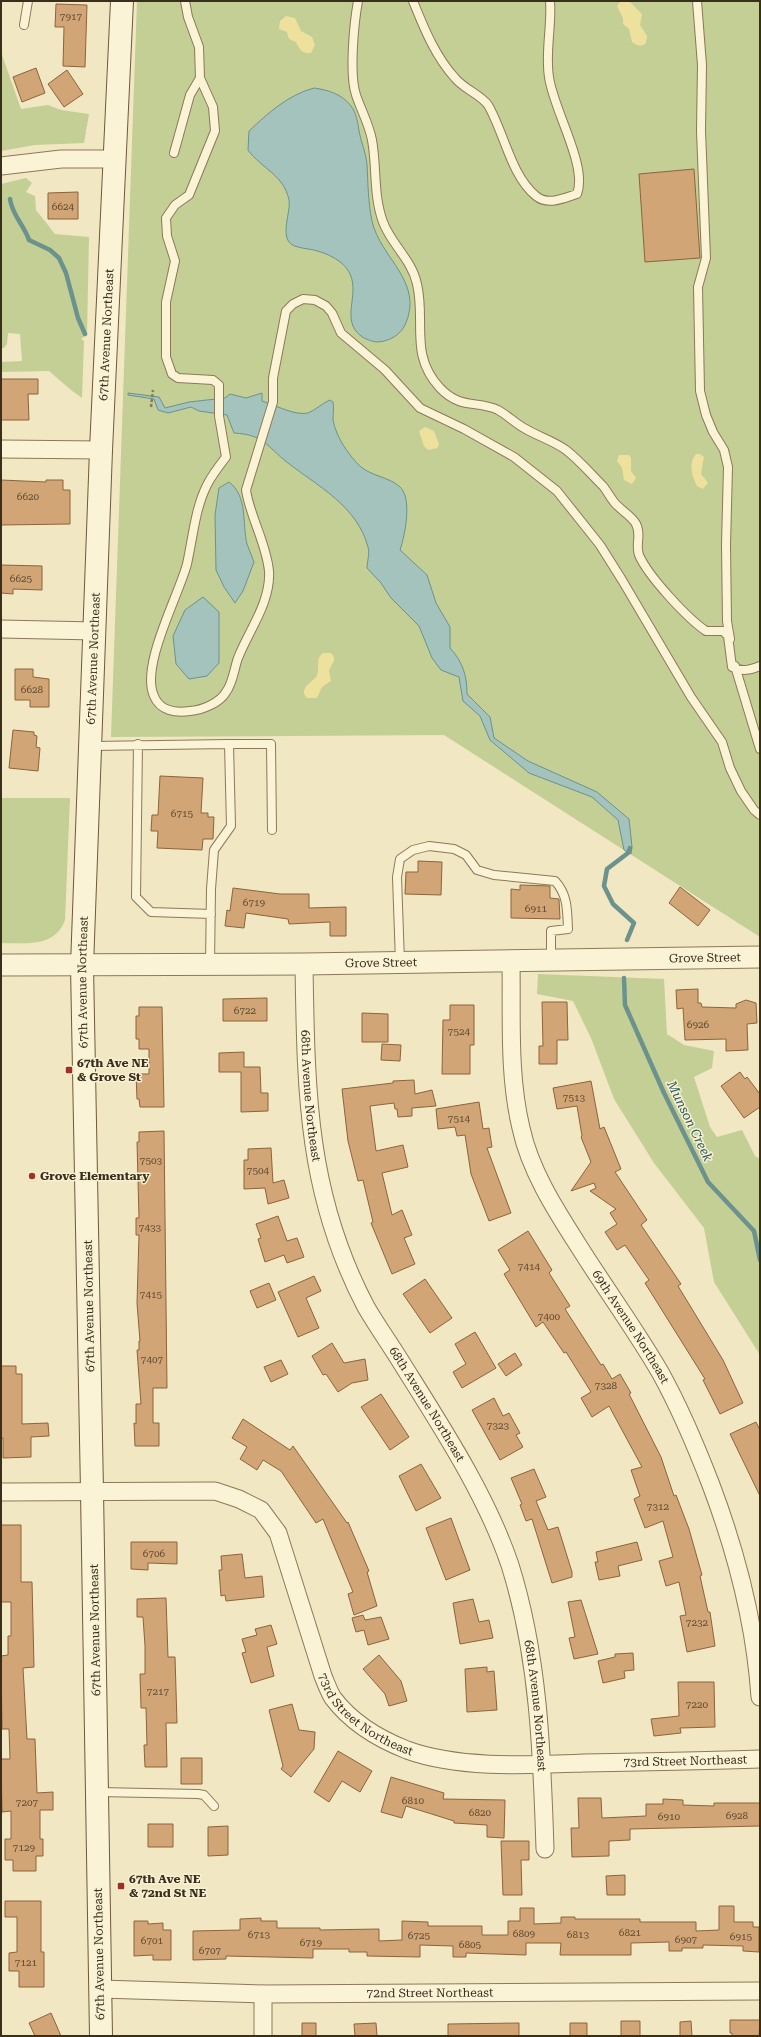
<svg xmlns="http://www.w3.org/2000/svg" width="761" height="2037" viewBox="0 0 761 2037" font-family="'Roboto Serif',serif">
<rect width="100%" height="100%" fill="#f1e7c2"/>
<!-- green -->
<path fill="#c3cf95" d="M137,1H760V937L444,735L111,737Z
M1,52L21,109L48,105L61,110L89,114L84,143L35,145L1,151Z
M26,178L32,183L26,192L35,196L36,210L55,234L89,237L87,335L81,339L84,341L82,398L71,390L49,371L1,372V362L22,361L20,334L8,333L7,344L4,348H1V184Z
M1,798H70L65,920C55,948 25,943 1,943Z
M538,974L664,979L667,1034L684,1045L714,1051L712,1068L694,1077L710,1127L717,1137L742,1130L755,1156L760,1159V1355L714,1282L704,1228L654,1163L614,1099L591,1038L573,1001L537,994Z"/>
<!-- sand -->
<path fill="#eee19d" d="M627,1L631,3L642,14L640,25L647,36L646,43C641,47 637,46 632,42L629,29L623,24V18L617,6L620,2Z
M286,16L295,18L301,31L312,37L315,45L311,53C302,54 299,49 296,42L289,39L287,32L279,29L280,21Z
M425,427L434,431L439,444L437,448L428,450L424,446L419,431Z
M696,454H700L704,457L701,474L708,483L703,489L697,486C692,476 688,463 696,454Z
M619,455H629L631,458V471L636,478L632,484L624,480L622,468L617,461Z
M323,653H331C338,660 331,664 329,671L331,681L322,687L317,698H307L304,694C304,683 313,683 317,675C320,667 315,659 323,653Z"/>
<!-- water -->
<path fill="#a5c3bd" stroke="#6b928c" d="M314,88C328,90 342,94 351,106C356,112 358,123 359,131C361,142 366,153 367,164C368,183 368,202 372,221C380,258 425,282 405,325C400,335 390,341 378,342C373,342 365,339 361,336C340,320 360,295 350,274C344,260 323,251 308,249C302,248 295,247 291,244C280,235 291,212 289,200C284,175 262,169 248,150L249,131C268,113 288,95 314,88Z
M128,393L159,397L165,408L189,402L225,398L230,394L246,398L262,393V401C275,405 295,416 308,413C316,410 322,403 330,400L333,402C334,408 333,414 333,420C336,437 349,456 361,467C372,476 388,477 399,486C413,497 405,535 400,550L427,575L436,603L450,627V648C463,662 467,676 467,694L490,717L494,738L528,761L597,792L629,819L632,847L631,854L624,850L618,820L592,797L529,773L490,740L480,716L463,701L459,677L441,670L432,658L419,626L391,598L381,583L367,568C367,562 370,553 368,547C357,506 319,487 288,463C266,446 265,435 234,433L227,415L199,411L191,407L168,413L158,410L154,399L128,395Z
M229,482C248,496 242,524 247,544C249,550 252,556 254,562L243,591L235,603L224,587L216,570L215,515L219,488Z
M203,597L219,612V663L207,676L189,679L176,664L173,636L185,610Z"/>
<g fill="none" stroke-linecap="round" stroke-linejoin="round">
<!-- stream -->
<path stroke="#6b928c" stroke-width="4.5" d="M10,199C12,215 24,225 29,240L50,250L59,258L66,273L78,318L85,334
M627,940L634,923L613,904L604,886L607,869L628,853L630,848
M624,978L625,1005L664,1093L708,1182L754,1231L760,1260"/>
</g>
<!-- building -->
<path fill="#d1a575" stroke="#8c643c" d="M56,4L87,5L85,67L63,66L64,27H55Z
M36,68L45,93L22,102L13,77Z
M67,70L83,94L64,107L48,84Z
M694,169L700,258L645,262L639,174Z
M78,192V219H48V193Z
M1,379H38V394H28L29,420H1Z
M1,480L46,482V480H63V490H70V524L1,525Z
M1,565L42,566V590L13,589V594L1,593Z
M15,669H33V677L49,679V707H30V700H15Z
M13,730L34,732V735L37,736L36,747L40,748L38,771L9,768Z
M160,776L203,778L201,813H208V817H214L213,839H203L202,850L157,848L158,831H151L152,815H158Z
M418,861L442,862L441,895L405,894L406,872H418Z
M520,885L550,886V898L559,899L560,919L511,918V889L520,890Z
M680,887L710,910L698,926L669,903Z
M233,888L280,894H309V908L346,907V936H330V922L289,924L288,919L246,913L244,928L225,926L227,910L230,911Z
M698,989V1003H701L702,1007L736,1008V1004L746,1000L756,1003L757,1023L747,1024L748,1050L726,1051V1039L685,1040L683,1008L677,1009L676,990Z
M267,998V1021H223V999Z
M542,1002H567L568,1040H557V1064H539V1046H543Z
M450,1005H474V1045H470V1074H442L443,1020H450Z
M139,1007H162L164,1107H140L139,1099H137L136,1074H149V1049H139V1039H136V1016H139Z
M362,1013L388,1014V1042H362Z
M382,1044L401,1045L400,1061L381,1060Z
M244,1052V1067H260L261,1093H268V1111L241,1112V1072H219V1053Z
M740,1072L745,1079L747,1077L760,1094V1107L744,1118L721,1086Z
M414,1080L415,1094L432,1090L436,1106L412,1108V1116L398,1117L397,1109H395L394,1103L370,1106L376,1151L403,1145L408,1167L382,1173L392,1215L402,1210L412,1235L404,1238L415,1264L392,1274L371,1223L373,1222L363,1180L358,1181L348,1141L342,1089L393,1083V1081Z
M591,1081L600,1129L604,1127L621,1169L615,1172L647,1220L641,1225L681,1284L678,1286L723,1360L743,1403L720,1414L703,1380L705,1379L645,1283L649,1280L625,1245L617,1250L605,1232L617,1224L610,1213L616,1209L590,1191L596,1188L594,1183L571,1191L591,1162L581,1137L582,1136L577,1106L557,1109L553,1088Z
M479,1102L483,1129L489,1128L492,1147L487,1148L511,1213L489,1221L471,1174L465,1135L457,1136L455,1127L438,1129L436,1109Z
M164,1131L167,1388H153V1423H159V1446H135L134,1423L136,1424V1404H141L137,1350H139V1341H140L137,1303L139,1235H136V1218H139L137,1142H139V1132Z
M271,1148L273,1183L284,1180L289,1198L268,1204L265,1188L244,1189V1160H248V1149Z
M278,1216L287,1241L297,1238L304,1257L287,1263L284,1255L265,1262L258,1239L261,1238L256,1224Z
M528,1231L552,1270L549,1273L570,1306L565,1309L601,1365L603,1364L612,1379L620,1374L631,1393L629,1394L661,1457L674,1496L676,1495L689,1529L702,1575L700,1576L708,1612H710L715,1646L687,1652L680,1616L686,1615L679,1582L666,1586L659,1561L673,1557L663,1521L645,1528L634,1499L640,1496L631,1470L642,1467L609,1406L592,1417L581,1398L591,1392L566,1352L564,1353L543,1322L536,1327L504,1274L510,1270L498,1250Z
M314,1276L321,1291L306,1298L319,1328L298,1337L278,1292Z
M425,1279L452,1318L430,1333L403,1294Z
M269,1283L276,1300L257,1308L250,1291Z
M475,1332L496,1368L462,1388L453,1372L466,1364L455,1344Z
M332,1343L344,1363L365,1359L368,1380L352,1383L338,1392L326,1374L323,1375L312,1356Z
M515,1353L522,1365L506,1376L498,1364Z
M281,1360L288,1374L271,1382L264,1367Z
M1,1366H16V1374H22V1424L48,1423L49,1436L31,1437V1457L3,1458V1438H1Z
M381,1394L409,1437L390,1450L361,1407Z
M494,1398L503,1416L509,1413L520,1433L516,1435L523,1447L500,1460L472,1410Z
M243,1419L290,1450L293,1446L347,1523L348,1522L369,1571L367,1572L377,1606L354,1615L348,1594L353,1592L323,1519L316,1523L281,1471L263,1460L257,1470L240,1459L247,1447L232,1438Z
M756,1422L760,1430V1496L730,1434Z
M421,1464L441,1498L416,1511L399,1476Z
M534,1469L546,1497L536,1501L548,1530L558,1527L572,1572V1577L552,1583L532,1519L526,1521L520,1505L522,1504L511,1478Z
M451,1518L470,1570L446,1580L426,1528Z
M1,1525H21V1582H32L34,1667L23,1668L27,1739H35L37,1793L53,1792V1810H40V1839H43V1856H36V1871H13V1860H5V1839H11V1811L2,1812L1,1759H10L9,1729H2L1,1656L8,1655V1636H11V1602H1Z
M131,1542H177V1564L148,1563V1570L131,1569Z
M637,1542L642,1560L618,1566L620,1576L599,1580L595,1562H598L596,1552Z
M242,1554L245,1578L262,1576L264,1597L226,1601L225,1595L221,1596L219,1570H222L221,1556Z
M166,1598L168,1657H175L177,1723H166L167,1767H145L144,1745H147L146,1708H141L140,1674H145V1646L143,1617H137V1599Z
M473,1599L479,1622L489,1620L493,1638L460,1644L453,1603Z
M581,1600L598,1654L574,1659L569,1638L575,1637L568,1602Z
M363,1615L365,1620L381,1617L389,1639L368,1645L364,1630L356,1632L352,1618Z
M271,1625L277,1644L267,1647L274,1676L251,1683L242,1653L246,1652L242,1639L257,1635L255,1629Z
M633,1653L634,1670L624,1671L625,1678L603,1683L598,1661L615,1657V1654Z
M379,1655L401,1681L407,1701L389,1706L385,1694L363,1669Z
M487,1667V1672L494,1671L497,1710L467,1712L465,1669Z
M678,1682H714L715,1727L680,1728L681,1733L654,1736L651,1719L679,1716Z
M292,1704L299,1730L315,1732L314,1749L291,1777L281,1769L283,1766L269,1710Z
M338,1751L372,1771L360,1792L342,1781L329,1802L314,1792Z
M181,1758H202V1784H181Z
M391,1777L444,1793L443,1799L505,1800L504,1838L487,1837V1825L454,1823V1821L406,1806L402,1818L381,1812Z
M578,1798H601L602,1818L646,1816V1804H663V1799L683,1800V1805L714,1806V1803H760V1826L630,1829V1840L609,1841V1856L572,1857L571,1828H579Z
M148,1824H173V1847H148Z
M228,1826V1855L208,1856V1827Z
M501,1841H529V1860H521L522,1895H503Z
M625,1875V1895H607L606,1876Z
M5,1901H41V1952H44V1987H19V1971H9V1953L17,1952V1917H5Z
M719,1906H734V1922H753V1927H759V1952L743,1951V1946L703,1945V1948H682V1951H669V1942L631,1943V1955H560L561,1943H526V1955L466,1953V1957H453V1946L420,1945V1957L367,1956V1952H349V1949H313V1958L226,1956V1959L193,1960V1931L240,1930V1919L261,1918V1921H277V1928H320V1930L379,1929V1941L402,1940V1921L428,1922V1926H482V1935H508V1921H520V1908H534V1924L561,1923V1917H575V1919H640V1922H696V1931L719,1930Z
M134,1921H148V1924L163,1923V1930H171V1960H153V1955L134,1956Z
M51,2013L61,2036H35L29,2023Z
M730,2020H760L759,2036H732V2033H730Z
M621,2021H640V2036H621Z
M691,2021L692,2036H680V2022Z
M302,2023H316V2036H302Z
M376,2023L377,2036H355L354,2024Z
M519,2023V2036H448V2024Z
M570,2023H587V2036H570Z"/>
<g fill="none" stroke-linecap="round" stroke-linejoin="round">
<!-- service casing -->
<g stroke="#8c7958" stroke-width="10">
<path id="service" d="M185,1L188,17L199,47L200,78
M358,1C354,23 349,74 356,95C361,110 369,124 372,140C377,167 373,195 383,222C391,244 412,260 417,284C426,322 409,355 440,388C461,410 477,400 498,410C507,415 515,423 524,428C537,436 554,441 566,450C579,460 591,474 603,486C607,491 610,497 614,502C620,510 632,516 636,524C642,535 635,544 639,555C648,576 687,618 706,631H723L728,636L732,667C742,672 750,670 760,666
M413,1C424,28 435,56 455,78C464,89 481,95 488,105C504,132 511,176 536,196C548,206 564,198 577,194C588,166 553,109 549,77C545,52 552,26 550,1
M697,1L702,65L701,131L706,258L698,287L700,391L706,415L713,432L724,450L728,467L726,545L727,621L730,639
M24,25L28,1
M174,153L190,95L200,78L213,107L215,131L189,195L175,205L166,218L167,236L175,261L166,302V357L172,374L178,378L213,380L219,385V416L226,457C219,466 212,475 207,485C195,509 193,537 187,564C179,595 140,666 154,696C160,711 176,713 190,711C202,710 220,703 226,692C233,683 234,669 238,658C249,630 271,602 269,571C266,542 250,517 246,490L273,402V378L286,311L293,304L303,299L315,300L326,306L332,313L341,333L385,370L420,408L464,429L514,457L557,491L600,545L622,580L691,697L722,742L730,768L741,791L754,810L760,815
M735,666L760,749
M138,744L136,897L151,912L211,914
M229,744H271L272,830
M92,746L229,744L231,826L214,850L211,889L210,964
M400,962L397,877L400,859L413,850L429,846L454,849L466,855L477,870L494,875L555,881C568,895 567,910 568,929L551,931V960
M98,1792L198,1794L204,1795L214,1806"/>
</g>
<!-- minor casing -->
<g stroke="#8c7958" stroke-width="19">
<g id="minor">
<path d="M1,166L61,159H114"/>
<path d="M1,449L101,450"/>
<path d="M1,629L95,631"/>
<path id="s1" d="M511,961C512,1016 508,1074 521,1128C530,1170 555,1209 578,1245C605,1288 635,1329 660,1372C680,1408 696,1446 711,1485C737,1554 755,1622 760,1697"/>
<path id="s2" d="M304,964C306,1089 306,1193 366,1307C377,1326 390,1344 401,1362C441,1426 486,1494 510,1565C539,1657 542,1754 545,1849"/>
<path id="s3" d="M1,1492L215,1491L239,1499L261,1510L278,1533L323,1676C326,1683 329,1692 333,1698C351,1722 379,1739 407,1750C459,1769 529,1765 584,1763C643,1762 701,1761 760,1759"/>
<path id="s4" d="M100,1989L263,1994L760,1991"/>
<path d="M263,1994V2036"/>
</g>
</g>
<!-- tertiary casing -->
<g stroke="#8c7958" stroke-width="23">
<g id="tertiary">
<path id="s5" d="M1,965L304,964L760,957"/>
</g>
</g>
<!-- secondary casing -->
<g stroke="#6d593b" stroke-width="24">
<g id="secondary">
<path id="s6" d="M101,2036L92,1491L82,966L101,450L122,1"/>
</g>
</g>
<!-- path -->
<path stroke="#8c7958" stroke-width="2.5" stroke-dasharray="3 2" stroke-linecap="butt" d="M151,407L153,390"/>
<!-- service -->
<use href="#service" stroke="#fbf3d6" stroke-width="8"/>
<!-- minor -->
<use href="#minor" stroke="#fbf3d6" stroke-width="17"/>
<!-- tertiary -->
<use href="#tertiary" stroke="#fbf3d6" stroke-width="21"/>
<!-- secondary -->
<use href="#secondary" stroke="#fbf3d6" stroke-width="22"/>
</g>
<!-- markers -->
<g fill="#9e3024" stroke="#f7f0d2" stroke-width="1.5">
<rect x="65" y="1066" width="8" height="8" rx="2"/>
<circle cx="32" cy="1176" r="4"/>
<rect x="117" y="1882" width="8" height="8" rx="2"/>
</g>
<g text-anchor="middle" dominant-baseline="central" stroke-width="3" stroke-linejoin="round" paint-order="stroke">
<!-- number labels -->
<g font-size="10" fill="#604c33">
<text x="71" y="16">7917</text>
<text x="63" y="206">6624</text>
<text x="28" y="496">6620</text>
<text x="21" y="578">6625</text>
<text x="32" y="689">6628</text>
<text x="182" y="813">6715</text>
<text x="254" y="902">6719</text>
<text x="536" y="908">6911</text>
<text x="245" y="1010">6722</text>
<text x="698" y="1024">6926</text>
<text x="459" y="1031">7524</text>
<text x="574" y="1097">7513</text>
<text x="459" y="1118">7514</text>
<text x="151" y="1160">7503</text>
<text x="258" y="1170">7504</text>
<text x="150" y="1227">7433</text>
<text x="529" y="1266">7414</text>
<text x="151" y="1294">7415</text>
<text x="549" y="1316">7400</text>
<text x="152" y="1359">7407</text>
<text x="606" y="1385">7328</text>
<text x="498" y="1425">7323</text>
<text x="658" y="1506">7312</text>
<text x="154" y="1553">6706</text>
<text x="697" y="1622">7232</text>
<text x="158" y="1691">7217</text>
<text x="697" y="1704">7220</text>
<text x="413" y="1800">6810</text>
<text x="27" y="1802">7207</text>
<text x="480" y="1812">6820</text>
<text x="737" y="1815">6928</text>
<text x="669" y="1816">6910</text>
<text x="24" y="1847">7129</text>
<text x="630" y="1932">6821</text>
<text x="524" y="1933">6809</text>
<text x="259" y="1934">6713</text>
<text x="578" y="1934">6813</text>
<text x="419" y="1935">6725</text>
<text x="741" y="1936">6915</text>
<text x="686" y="1939">6907</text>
<text x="152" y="1940">6701</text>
<text x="311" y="1942">6719</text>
<text x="470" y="1944">6805</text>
<text x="210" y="1950">6707</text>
<text x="26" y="1962">7121</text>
</g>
<!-- street labels -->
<g font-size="12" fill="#3a2e1d" stroke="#f7f0d2">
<text stroke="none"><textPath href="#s6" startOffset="1702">67th Avenue Northeast</textPath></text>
<text stroke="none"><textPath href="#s6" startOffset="1378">67th Avenue Northeast</textPath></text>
<text stroke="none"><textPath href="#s5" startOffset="704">Grove Street</textPath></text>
<text stroke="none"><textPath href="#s5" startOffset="380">Grove Street</textPath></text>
<text stroke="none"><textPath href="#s6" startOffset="1054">67th Avenue Northeast</textPath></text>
<text stroke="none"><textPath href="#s2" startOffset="132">68th Avenue Northeast</textPath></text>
<text transform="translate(89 1306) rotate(-91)">67th Avenue Northeast</text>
<text stroke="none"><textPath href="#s1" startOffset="396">69th Avenue Northeast</textPath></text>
<text stroke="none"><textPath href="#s2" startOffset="467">68th Avenue Northeast</textPath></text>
<text transform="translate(95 1630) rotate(-91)">67th Avenue Northeast</text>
<text stroke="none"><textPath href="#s2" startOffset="792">68th Avenue Northeast</textPath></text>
<text stroke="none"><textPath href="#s3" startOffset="502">73rd Street Northeast</textPath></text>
<text stroke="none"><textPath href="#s3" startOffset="838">73rd Street Northeast</textPath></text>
<text transform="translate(99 1954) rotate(-91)">67th Avenue Northeast</text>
<text stroke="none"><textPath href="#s4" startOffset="330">72nd Street Northeast</textPath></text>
</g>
<!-- poi labels -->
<g font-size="12" font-weight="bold" fill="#3a2e1d" stroke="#f7f0d2" text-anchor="start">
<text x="77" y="1063">67th Ave NE<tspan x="77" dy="14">&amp; Grove St</tspan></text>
<text x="40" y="1176">Grove Elementary</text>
<text x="129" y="1879">67th Ave NE<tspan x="129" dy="14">&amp; 72nd St NE</tspan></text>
</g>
<!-- water labels -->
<g font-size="13" font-style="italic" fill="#2b595b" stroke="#f7f0d2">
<text transform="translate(690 1121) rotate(64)">Munson Creek</text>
</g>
</g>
<!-- border -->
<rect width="761" height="2037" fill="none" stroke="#3a2e1d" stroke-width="4"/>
</svg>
